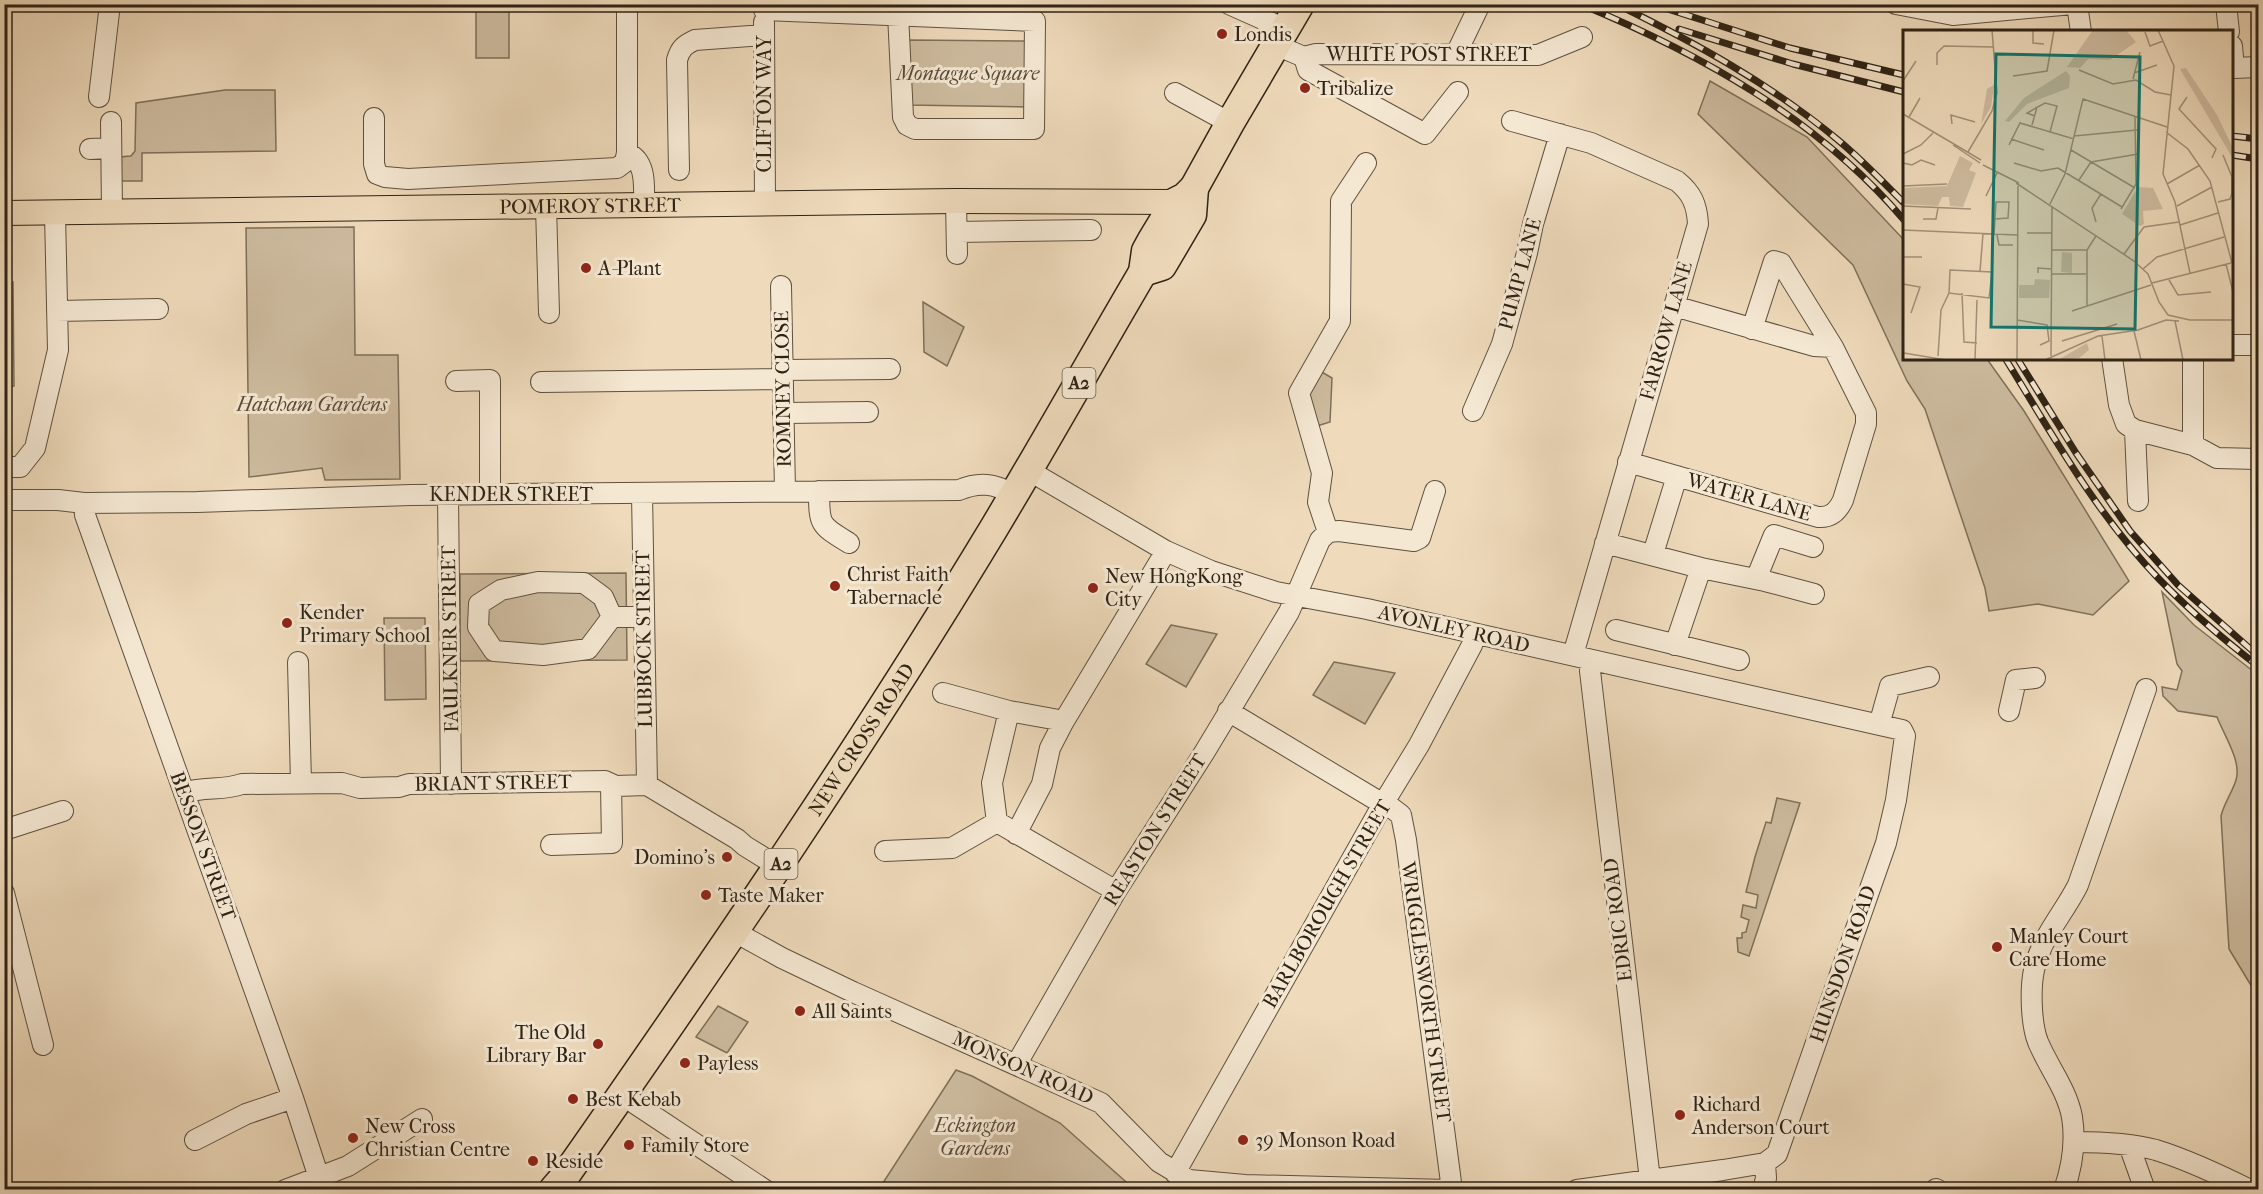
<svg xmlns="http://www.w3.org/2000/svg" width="2263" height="1194" viewBox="0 0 2263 1194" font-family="'IM FELL French Canon',serif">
<rect width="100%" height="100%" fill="#efdbbc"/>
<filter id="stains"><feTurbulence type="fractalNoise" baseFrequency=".00333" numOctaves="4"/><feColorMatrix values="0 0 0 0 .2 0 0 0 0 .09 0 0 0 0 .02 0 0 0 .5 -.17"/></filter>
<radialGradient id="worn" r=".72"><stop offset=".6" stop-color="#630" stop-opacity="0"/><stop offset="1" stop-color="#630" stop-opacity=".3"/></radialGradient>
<!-- green -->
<path fill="#cebca0" stroke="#7e705a" stroke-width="1.5" d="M476,10H509V58H476Z
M908,40L1029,41L1028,107L907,105Z
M1710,81L1807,137L1904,240V358L1987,359L2024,411L2129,581L2093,615L2038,604L1989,611L1985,588L1925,409L1907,381L1853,265L1698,114Z
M225,90H275L276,151L142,153V181H120L119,157L131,156L135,151L136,103Z
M354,227L355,355H398L400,479L325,480L322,468L249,477L246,228Z
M4,282H13L14,386H5Z
M923,302L964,327L947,366L924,352Z
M1320,371L1332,378L1330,422L1317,426L1309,395Z
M626,573L627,660L460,661V574Z
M2162,592L2194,625L2258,675V997L2229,949L2221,816C2224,803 2232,793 2236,780C2242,762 2224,735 2217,717L2178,711L2163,696L2162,687L2177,690L2182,671L2177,664Z
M384,618H425L426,699L385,700Z
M1171,625L1217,634L1186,687L1146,664Z
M1334,662L1395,673L1365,724L1313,695Z
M1777,798L1800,803L1749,956L1738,952L1737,938H1742V933L1746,932L1749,920L1741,917L1743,905L1756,908L1758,895L1746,892L1755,857L1766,822L1771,823Z
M718,1006L748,1022L727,1053L696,1037Z
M956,1070L972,1076L1060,1123L1134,1189H879Z"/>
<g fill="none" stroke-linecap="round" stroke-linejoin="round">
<!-- minor casing -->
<g stroke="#5f513f" stroke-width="22">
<path id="minor" d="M1229,4L1285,29
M1896,4L1953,15L2073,4
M2077,4L2081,32
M2226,4L2229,32
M764,10L1035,21L1034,129H915L907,125L903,117L898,14
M764,22L765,204
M1276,45L1304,57L1316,54L1538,55L1582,37
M2232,46L2234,68L2258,67
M1456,54L1480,4
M1304,57L1308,70L1425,134L1458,92
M1175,93L1230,123
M99,97L110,4
M374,118V164L377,174L385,177L408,179L617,168L625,162L627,153V4
M1512,121L1591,143L1677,181C1692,193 1697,205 1698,224L1573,655
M111,122L112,212
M90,149L111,148
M627,153C647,161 644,187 644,205
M679,170L677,60C680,49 684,45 695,40L764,35
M956,201L957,254
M546,206L549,313
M957,232L1091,230
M781,286L785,491
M1674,306L1814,346L1833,347
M57,311L158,309
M2232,345H2258
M2112,358L2119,405L2126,424L2135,430L2193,445L2217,458L2258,459
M782,370L890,369
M456,381L490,380V494
M541,382L782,379
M1473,411L1502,344L1527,253L1533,224L1560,134
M783,413L868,412
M2135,430L2138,501
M2193,445V358
M1628,462L1818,517C1831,518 1838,511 1843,500L1866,424V413L1833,347L1781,263L1774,261L1752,329
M4,467H20L35,448L58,350L55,213
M1028,470L1166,551L1211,571L1276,592L1367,609L1902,730L1905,736L1896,800L1886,843L1777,1154L1765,1163L1723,1170L1577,1190
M819,491C819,526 820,525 849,543
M642,493L647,785
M448,494L451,784
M4,500H58L84,503L197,502L411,495L959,490C980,481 994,484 1014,494
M84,503L85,515L293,1098L323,1190
M1328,532L1318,502L1322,473L1299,393L1340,321L1341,201L1366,163
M1605,543L1701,568L1765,581L1814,594
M1653,554L1677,476
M1756,579L1774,535L1813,547
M612,617L603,597L584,583L538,582L501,590L479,604L478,627L494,651L543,655L588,649L612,617H644
M1616,630L1739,660
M1675,645L1701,568
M1591,660L1590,671L1650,1180
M298,662L301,783
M943,693L1009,711L1064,721L1166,551
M1228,711L1383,804
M2009,711L2016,680L2035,678
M1879,725L1890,686L1929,677
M184,793C203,786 223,791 242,784L342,783L360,788L399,787L409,784L605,781L616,786L647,785L737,839L745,846L779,867
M1384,802L1401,815L1406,840L1452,1190
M997,822L992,783L1009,711
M4,830L63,811
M1016,834L1042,784L1050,748L1064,721
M551,845L612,843L611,784
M885,851L952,848L997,822L1116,891
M4,893L43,1045
M735,932L782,958L853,992L1101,1103L1159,1162L1189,1180L1245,1185L1448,1190
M1016,1065L1116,891L1204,753L1289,612L1320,540L1328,532L1339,531L1414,541L1420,538L1435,491
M622,1095L765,1190
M195,1140L246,1114L293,1098
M2074,1142C2101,1142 2130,1143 2156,1150C2188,1160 2220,1175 2250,1190
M2129,1145L2145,1190
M1175,1173L1383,804L1419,745L1472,645L1475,634
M1936,1189L1938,1190
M285,1190L348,1166L422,1119
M1763,1190L1766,1178L1765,1163
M2064,1190C2072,1167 2076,1142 2072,1117C2067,1090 2049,1068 2038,1042C2031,1024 2030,989 2034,970C2042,935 2063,915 2078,885L2146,689"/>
</g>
<!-- major casing -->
<g stroke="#2f2315" stroke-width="26">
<g id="major">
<path id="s1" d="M4,213L956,201L1175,202"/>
</g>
</g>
<!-- highway casing -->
<g stroke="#2f2315" stroke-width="31">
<g id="highway">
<path d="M1143,272L1162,266L1192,215L1194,188"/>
<path id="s2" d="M553,1190L565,1176C714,963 860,750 994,528C1045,443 1093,357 1143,272L1146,251L1152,240L1175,202L1185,197L1194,188L1230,123L1300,4"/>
</g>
</g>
<!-- minor -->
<use href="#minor" stroke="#f5e8d3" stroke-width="20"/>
<!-- major -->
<use href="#major" stroke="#efdbbc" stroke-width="24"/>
<!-- highway -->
<use href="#highway" stroke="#efdbbc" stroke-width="28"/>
<!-- rail casing -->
<g stroke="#2f2315" stroke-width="7">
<path id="rail" d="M1580,4C1701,54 1818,119 1904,220
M1616,4C1694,42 1772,85 1838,140C1862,160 1883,182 1904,203
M1652,4L1790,48L1904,75
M1679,29L1793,64L1904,92
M2232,136L2258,139
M2232,155L2258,159
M2005,358C2052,434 2097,515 2159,579C2190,611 2223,639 2258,666
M2017,358L2076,453L2130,531L2178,585L2255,653"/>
</g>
<!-- rail -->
<use href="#rail" stroke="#f5e8d3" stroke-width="4.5" stroke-dasharray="14" stroke-linecap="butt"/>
</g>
<!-- markers -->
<g fill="#8f2418" stroke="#f5e8d3" stroke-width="2">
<circle cx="1222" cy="34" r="6"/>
<circle cx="1305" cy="88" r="6"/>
<circle cx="586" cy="268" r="6"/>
<circle cx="835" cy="586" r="6"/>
<circle cx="1093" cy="588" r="6"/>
<circle cx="287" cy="623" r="6"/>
<circle cx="727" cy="857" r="6"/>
<circle cx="706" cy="895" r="6"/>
<circle cx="1997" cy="947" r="6"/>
<circle cx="800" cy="1011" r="6"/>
<circle cx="598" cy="1044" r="6"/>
<circle cx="685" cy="1063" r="6"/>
<circle cx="573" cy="1099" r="6"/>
<circle cx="1680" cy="1115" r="6"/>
<circle cx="353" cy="1138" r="6"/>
<circle cx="1243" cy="1140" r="6"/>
<circle cx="629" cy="1145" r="6"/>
<circle cx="533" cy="1161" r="6"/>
</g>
<g text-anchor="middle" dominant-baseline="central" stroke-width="6" stroke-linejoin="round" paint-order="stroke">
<!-- shield labels -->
<g fill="#f5e8d3" stroke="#6a5e4e" stroke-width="1.5">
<rect x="1062.5" y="368" width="33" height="30" rx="4.5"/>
<rect x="764.5" y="849" width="33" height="30" rx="4.5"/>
</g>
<g font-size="18" font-weight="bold" fill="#2f2315">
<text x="1079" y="383">A2</text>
<text x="781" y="864">A2</text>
</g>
<!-- poi labels -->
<g font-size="20" fill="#2f2315" stroke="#f5e8d3" text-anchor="start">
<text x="1234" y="34">Londis</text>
<text x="1317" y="88">Tribalize</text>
<text x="598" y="268">A-Plant</text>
<text x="847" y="574">Christ Faith<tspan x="847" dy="23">Tabernacle</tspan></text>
<text x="1105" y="576">New HongKong<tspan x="1105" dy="23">City</tspan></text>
<text x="299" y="612">Kender<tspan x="299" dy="23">Primary School</tspan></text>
<text x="715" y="857" text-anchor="end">Domino's</text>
<text x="718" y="895">Taste Maker</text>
<text x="2009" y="936">Manley Court<tspan x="2009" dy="23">Care Home</tspan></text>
<text x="812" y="1011">All Saints</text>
<text x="586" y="1032" text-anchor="end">The Old<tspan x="586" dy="23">Library Bar</tspan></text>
<text x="697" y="1063">Payless</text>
<text x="585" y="1099">Best Kebab</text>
<text x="1692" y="1104">Richard<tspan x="1692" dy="23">Anderson Court</tspan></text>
<text x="365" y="1126">New Cross<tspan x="365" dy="23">Christian Centre</tspan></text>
<text x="1255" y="1140">39 Monson Road</text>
<text x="641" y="1145">Family Store</text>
<text x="545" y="1161">Reside</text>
</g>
<!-- street labels -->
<g font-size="20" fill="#2f2315" stroke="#f5e8d3">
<text x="1429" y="54">WHITE POST STREET</text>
<text transform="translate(764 104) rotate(-90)">CLIFTON WAY</text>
<text stroke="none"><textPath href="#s1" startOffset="586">POMEROY STREET</textPath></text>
<text transform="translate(1520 274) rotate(-75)">PUMP LANE</text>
<text transform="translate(1666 331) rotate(-74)">FARROW LANE</text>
<text transform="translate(783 389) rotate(-91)">ROMNEY CLOSE</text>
<text x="511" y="494">KENDER STREET</text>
<text transform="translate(1749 497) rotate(16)">WATER LANE</text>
<text transform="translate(1454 629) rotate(13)">AVONLEY ROAD</text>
<text transform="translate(450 639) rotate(-91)">FAULKNER STREET</text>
<text transform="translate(644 639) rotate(-91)">LUBBOCK STREET</text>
<text stroke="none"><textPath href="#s2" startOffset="546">NEW CROSS ROAD</textPath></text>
<text transform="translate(493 783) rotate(-1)">BRIANT STREET</text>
<text transform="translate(1155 830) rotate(-58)">REASTON STREET</text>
<text transform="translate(203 846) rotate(70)">BESSON STREET</text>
<text transform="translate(1327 904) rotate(-60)">BARLBOROUGH STREET</text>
<text transform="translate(1618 920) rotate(-97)">EDRIC ROAD</text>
<text transform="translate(1843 964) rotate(-71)">HUNSDON ROAD</text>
<text transform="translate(1426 992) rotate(82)">WRIGGLESWORTH STREET</text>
<text transform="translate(1023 1068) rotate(24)">MONSON ROAD</text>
</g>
<!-- park labels -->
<g font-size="20" font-style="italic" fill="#574938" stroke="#f5e8d3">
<text x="968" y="73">Montague Square</text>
<text x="312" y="404">Hatcham Gardens</text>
<text x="975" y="1125">Eckington<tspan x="975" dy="23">Gardens</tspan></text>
</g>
</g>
<!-- overview -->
<g transform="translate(1903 30)">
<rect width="330" height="330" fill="#efdbbc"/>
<path d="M190,0H223L233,12L207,30L185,29L177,38L164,37ZM283,38L314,85L330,118V129L277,39ZM163,41L167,46L166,58L124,74L106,92L102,91L121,68ZM91,55L88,77L78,94L84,59ZM57,126L70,133L66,140L73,143L60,177L47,176L46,167H39L35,176L0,174V158L44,156ZM235,157L250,158L260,179L240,181L241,194L237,196L219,184ZM159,222L169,223V243L158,242ZM132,249L147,250L146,268H116V255H131ZM184,313L186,320L176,328L155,330Z" fill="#cebca0"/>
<path fill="none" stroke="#a29179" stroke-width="1.5" d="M130,0V13L141,14M255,0L271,36L260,144L272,172L287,243M242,2L247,16L260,11M34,35V23L41,16L90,17M176,40L210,54L233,50L252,62L268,65M231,43L254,35M110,46L144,41L151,0M230,49L237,22M0,51L13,31M284,67L276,79L313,119L309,128M0,84L78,130M132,86L124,83L142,73L154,76L147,102M6,87L17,68M49,94L48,85L72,92M129,95L134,77M263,102L285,119L307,151L329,233M171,106L234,100M108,109L141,120M50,115L77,133M106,115L117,93L171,109M168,120L232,158M65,122L89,81L94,63L89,0M0,124L18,115L30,103M188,132L235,124M0,133L9,135L18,130L32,135M111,133L138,141L155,138M80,135L116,153M155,138L219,177M176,150L188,132M113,153L231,231L245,244L256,272L265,285L287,290H330M264,154L297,135M0,156L44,154M83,166L94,143M315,172L327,169L329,163V147L320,125M147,174L162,144L180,69L264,97M0,176L68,179M274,176L309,157M218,179L233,154L232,87M20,189H33L35,178M193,192L189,178L198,164M277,195L315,183M0,200L114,205M124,203H149M91,205L92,189L93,172H106L105,188L92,189M94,205L96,215H110M149,220H184M221,224L241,197L276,192M0,227H19M323,234L330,262M240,239L254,227L321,207M77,241L80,204M135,243V238L149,239M149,244H183M266,250L275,265L308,262M249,253L328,233M0,254L17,257L8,283M59,263L61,312L74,313M184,276V220L193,206M169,281L248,255M114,290L144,295L146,311L137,315M272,291L280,330M231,301L238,330M199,306L202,330M159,311L214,294M1,323L43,330M35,326L38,280L46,263L86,268L89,242L47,240L46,263M148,326L149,177M72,330L74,270M114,330L115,156M142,330L195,306L235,300L263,290L276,291"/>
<path fill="#0f766e" fill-opacity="0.15" stroke="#0f766e" stroke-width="3" d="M93,24L237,27L232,299L88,297Z"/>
<rect width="330" height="330" fill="none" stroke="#2f2315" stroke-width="3"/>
</g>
<!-- margin -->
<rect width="2263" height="1194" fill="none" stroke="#efdbbc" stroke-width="24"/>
<rect x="6" y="6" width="2251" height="1182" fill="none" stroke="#2f2315" stroke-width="3"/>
<rect x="12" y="12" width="2239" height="1170" fill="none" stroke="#2f2315" stroke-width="1.5"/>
<rect width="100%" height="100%" filter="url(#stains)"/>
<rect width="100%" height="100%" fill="url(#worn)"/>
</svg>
